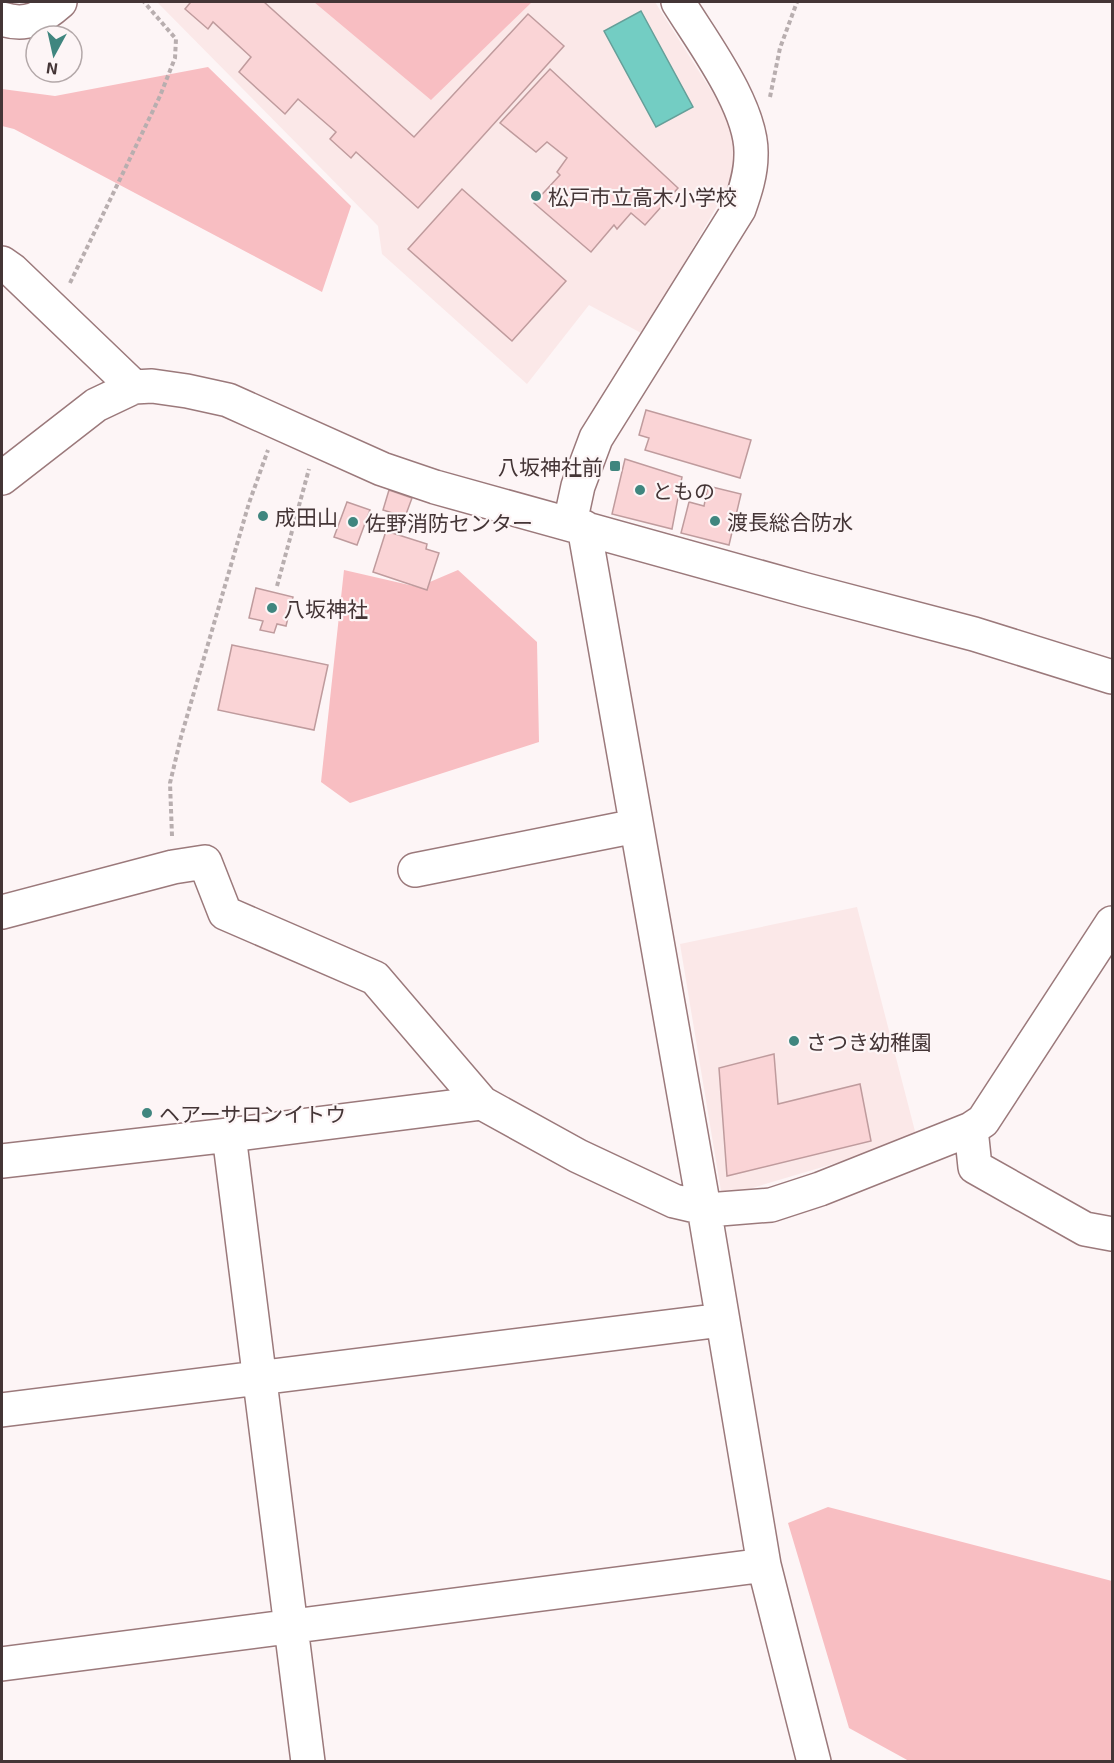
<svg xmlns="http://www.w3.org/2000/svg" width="1114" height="1763" viewBox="0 0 1114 1763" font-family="'Exo 2','Noto Sans JP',sans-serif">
<rect width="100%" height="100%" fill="#fdf5f6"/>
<!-- built -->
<path fill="#fbe8e8" d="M157,2H655L728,117L737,149L731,182L643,334L589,305L527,384L382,254L378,226Z
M857,907L917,1139L722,1197L680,944Z"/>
<!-- green -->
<path fill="#f8bec2" d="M314,2H532L431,100Z
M208,67L351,206L322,292L14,129L2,126V89L55,96Z
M344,570L418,587L458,570L537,642L539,742L350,803L321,782Z
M828,1507L1112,1581V1761H909L849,1728L788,1523Z"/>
<!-- water -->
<path fill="#73cdc3" stroke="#659f99" stroke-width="1.5" d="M641,11L693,107L656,127L604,31Z"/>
<!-- building -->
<path fill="#fad4d6" stroke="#bf9b9d" stroke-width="1.5" d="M189,2H264L414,137L528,14L564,46L418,208L356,152L351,158L330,139L336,132L298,99L285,114L239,72L251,57L213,22L208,29L185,9L190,3Z
M550,69L678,188L645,225L631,213L617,229L614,225L591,252L534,203L560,175L557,172L567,158L547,142L536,152L500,123Z
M462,189L566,281L512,341L408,249Z
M646,410L751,440L740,478L645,450L649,438L639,435Z
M625,459L682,477L672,529L612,514Z
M708,486L741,494L729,545L681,533L689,502L704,506Z
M389,490L412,498L405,517L383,510Z
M347,502L370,510L357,545L334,537Z
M386,531L427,544L426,549L439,553L427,590L373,572Z
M256,588L293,597L286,626L277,624L274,633L260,630L263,621L249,618Z
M232,645L328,665L314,730L218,710Z
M774,1054L778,1104L860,1084L871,1141L727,1176L719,1068Z"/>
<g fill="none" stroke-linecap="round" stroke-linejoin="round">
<!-- minor casing -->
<g stroke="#9b797b" stroke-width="36">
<path id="minor" d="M2,19C27,27 42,18 60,2
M2,263L12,270L134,387
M2,478L96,405L134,387L152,386L187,391L228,400L382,469L435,487L806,590L974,634L1112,677
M570,523L578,486L596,438L739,209C745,192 751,174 751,155C753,108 702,41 678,2
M584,527L704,1208L764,1565L814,1762
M415,870L636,826
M2,912L173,867L205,862L225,913L375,978L482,1103L578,1156L674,1201L704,1208L720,1209L771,1205L820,1189L971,1129L983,1121L1112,923
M971,1129L975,1167L1085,1229L1112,1234
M229,1135L308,1762
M2,1161L229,1135L482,1103
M2,1410L722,1320
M2,1664L764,1565"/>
</g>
<!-- path -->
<path stroke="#b8aeaf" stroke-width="4" stroke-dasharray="4.5 3" stroke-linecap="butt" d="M770,97L780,48L797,2
M70,283L160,96L175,58L176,39L144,2
M277,586L309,469
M172,836L170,783L181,737L249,503L268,450"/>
<!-- minor -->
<use href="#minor" stroke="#fff" stroke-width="33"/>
</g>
<!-- markers -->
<g fill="#40867f" stroke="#fdf5f6" stroke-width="2">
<circle cx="536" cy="196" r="6"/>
<rect x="609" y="460" width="12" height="12" rx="3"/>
<circle cx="640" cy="490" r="6"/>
<circle cx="263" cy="516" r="6"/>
<circle cx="715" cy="521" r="6"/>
<circle cx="353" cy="522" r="6"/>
<circle cx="272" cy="608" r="6"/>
<circle cx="794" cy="1041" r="6"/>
<circle cx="147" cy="1113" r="6"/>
</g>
<g text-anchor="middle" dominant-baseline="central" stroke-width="4.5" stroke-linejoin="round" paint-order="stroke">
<!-- poi labels -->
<g font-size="21" fill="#443536" stroke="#fdf5f6" text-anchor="start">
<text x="548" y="196">松戸市立高木小学校</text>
<text x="603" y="466" text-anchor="end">八坂神社前</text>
<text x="652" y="490">ともの</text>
<text x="275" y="516">成田山</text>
<text x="727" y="521">渡長総合防水</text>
<text x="365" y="522">佐野消防センター</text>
<text x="284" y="608">八坂神社</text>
<text x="806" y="1041">さつき幼稚園</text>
<text x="159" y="1113">ヘアーサロンイトウ</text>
</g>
</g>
<!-- border -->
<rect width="1114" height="1763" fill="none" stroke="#443536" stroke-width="6"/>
<!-- north arrow -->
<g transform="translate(54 54) rotate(188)"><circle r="28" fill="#fdf5f6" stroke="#b3a8a9" stroke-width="1.5"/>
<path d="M0-4.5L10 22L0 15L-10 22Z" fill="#40867f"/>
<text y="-9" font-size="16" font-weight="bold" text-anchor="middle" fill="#443536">N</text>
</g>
</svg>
